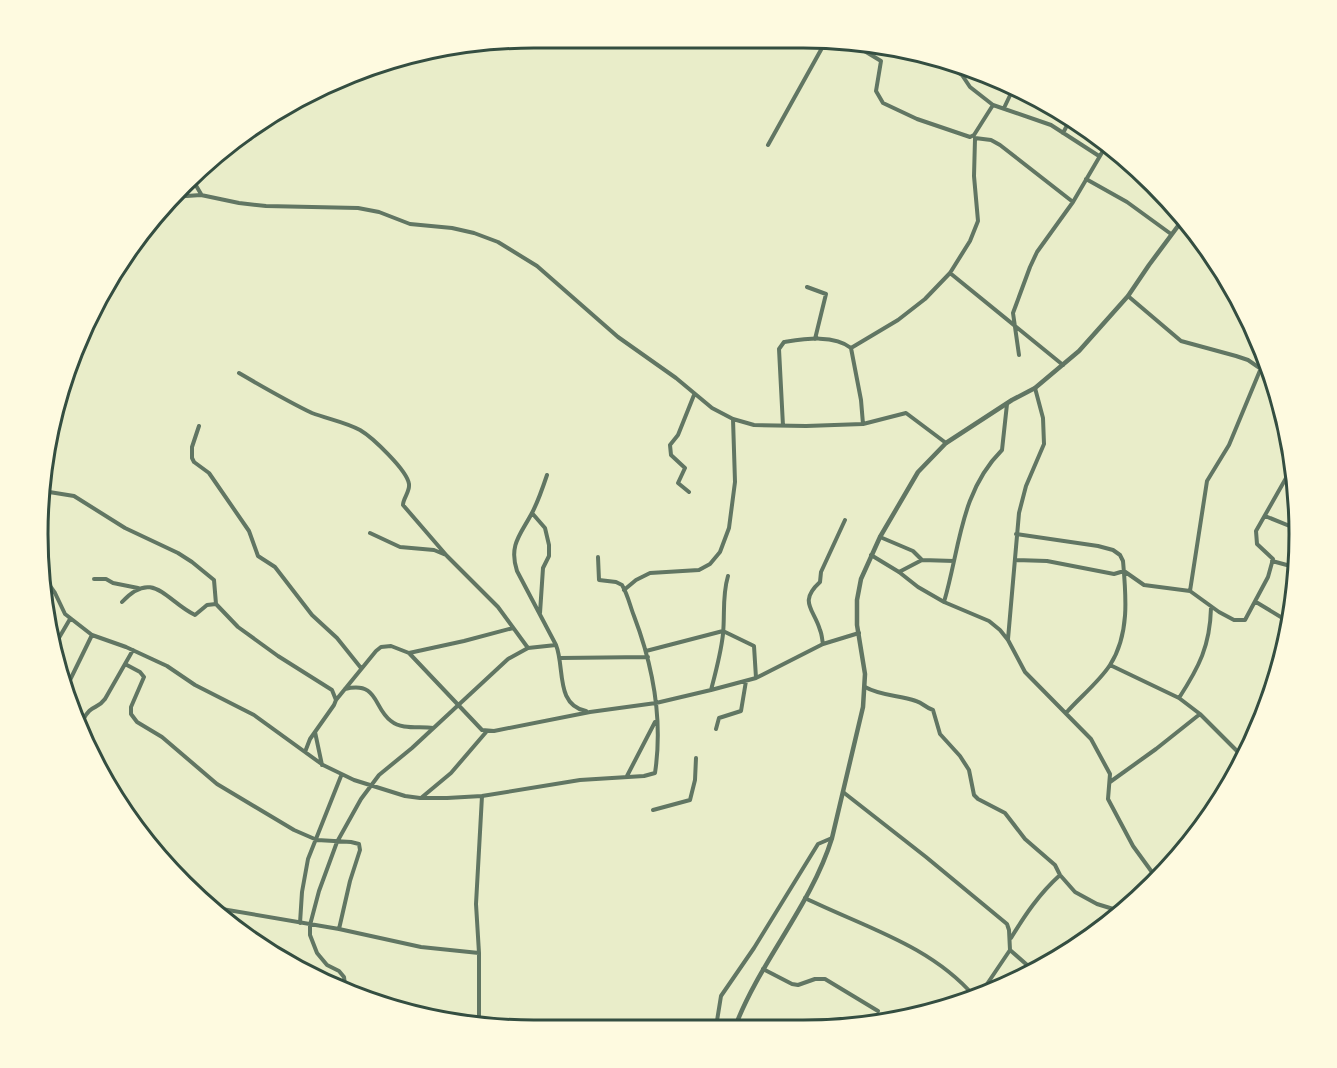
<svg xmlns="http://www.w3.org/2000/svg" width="1337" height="1068" viewBox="0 0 1337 1068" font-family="Figtree,sans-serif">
<rect width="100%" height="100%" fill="#e9edc9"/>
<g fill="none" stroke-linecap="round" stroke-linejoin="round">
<!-- minor -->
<path stroke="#617663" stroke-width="4" d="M848,41L881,61L876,91L883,103L917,119L970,137L974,135L993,105
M936,59L962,75L970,87L993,105L1051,125L1099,156
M1004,108L1014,87
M1063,133L1071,118
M975,138L991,140L1000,145L1073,202
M234,143L250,139L261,126
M768,145L827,39
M191,177L201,194
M1086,179L1127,202L1171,234
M172,197L201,195L239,203L266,206L358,208L379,212L410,224L452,228L474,233L498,242L537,266L618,337L676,378L712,408L733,419L754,425L806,426L863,424L906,413L946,443
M950,273L1063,365
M807,287L826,294L815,339
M1128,296L1181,341L1236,356L1248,360L1274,378
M851,348L898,320L925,299L950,273L970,241L978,221L974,176L975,139
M1019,355L1013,313L1030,267L1037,252L1073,202L1107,144
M1266,371L1269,366
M239,373C263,387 287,401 312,413C328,419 345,422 360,430C372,437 407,470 409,484C410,492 403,498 403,505L447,556L498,607L528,648L556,645C565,667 555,705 586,711
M199,426L192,447V458L194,462L209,473L249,531L258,556L275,567L312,615L337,638L361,668
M783,426L779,349L784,342C804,339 834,334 851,348L861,400L863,424
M1290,474L1296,477
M547,475C543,487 539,499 533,511C522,533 508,544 517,571L556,645
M43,491L74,496L125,528L178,553L192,562L214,580L216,604L238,627L278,656L332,690L336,700L334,705L310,739L305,752
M689,492L678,483L685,468L671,455L670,445L678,435L694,395
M532,513L545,528L549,545V556L543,568L540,613
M1265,516L1297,529
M370,533L400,547L434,550L446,555
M1016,534L1098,546L1113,550L1120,555L1123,561C1126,595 1130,634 1110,665C1099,682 1079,698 1066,713
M880,537L913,551L922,560L954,561
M871,555L899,572L918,587L944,602L989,621L1000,630L1008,640L1025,672L1091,739L1110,774L1108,799L1133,846L1157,879
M1015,560L1047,561L1114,574L1124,571L1144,585L1190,591L1219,612L1234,620H1245L1268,577L1273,559L1257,544L1256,531L1294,464
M1272,561L1298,568
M1293,566L1298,541
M899,572L922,560
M43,576L55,593L65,614L92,635L126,647L167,666L195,685L254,715L323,765L354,780L405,796L420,798H447L482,796L580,780L644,776L655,773C663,720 653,666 634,616C630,606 628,595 622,585L616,582L599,580L598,557
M94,579H106L113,583L138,588
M624,590L636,580L650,573L699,570L710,564L720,552L729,528L735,482L733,419
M1190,591L1207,481L1229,445L1261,368
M122,602C153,568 166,601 195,615L207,605L216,604
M944,602C960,548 960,492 1002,450L1007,404
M1256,602L1289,622
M1008,639L1019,513L1026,486L1044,444L1043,418L1035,388
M823,644C822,640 822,634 820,630C814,609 798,602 820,582L821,572L845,520
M53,648L70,619
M646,651L723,631L754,646L756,678
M409,653L464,641L513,628
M560,658L648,657
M125,664L140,672L144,677L131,707V714L137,722L162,737L217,784L294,830L317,840L351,842L359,844L360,850L350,881L339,929
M1110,665L1179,698L1200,714L1245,759
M64,685L70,680L92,635
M865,687C881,696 899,695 916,701C923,703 926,708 933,710L940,734L960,756L969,770L974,795L978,799L1005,813L1025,839L1055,865L1060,875L1075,892L1097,904L1123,912
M345,689C379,681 373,708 391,721C402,730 420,726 433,728
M711,690C716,671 721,653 723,634C725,614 722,596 728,576
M1179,698C1199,667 1210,646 1211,608
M336,700L376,651L381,647L391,646L409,653L482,730L494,731L590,712L656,703L711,690L756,678L823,644L859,633
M83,720C91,704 97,710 105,699L133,650
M716,729L719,718L741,711L746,681
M315,732L322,765
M1242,756L1252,744
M627,776L655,722
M1110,782L1156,749L1200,714
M843,792L926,857L1007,924L1009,930L1010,950L1034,971
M421,798L451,773L487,731
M653,810L690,800L695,780L696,758
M805,898C864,927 930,945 974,996
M210,907L339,929L421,947L479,953
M300,923L302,892L308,859L341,776
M1011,938C1025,915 1039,894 1060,875
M763,969L792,984L798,985L815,979H825L878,1011
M346,993L344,977L339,971L327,965L317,953L310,935V925L319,891L337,842L361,799L379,775L412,748L508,659L528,648
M981,993L1010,950
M479,1022V953L476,904L482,796
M716,1027L721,996L754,948L818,844L832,838"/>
<!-- tertiary -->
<path stroke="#617663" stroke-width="4.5" d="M735,1027C760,961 811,906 832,838L863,707L865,674L857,625V600L861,579L880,537L918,472L946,443L1012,400L1035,388L1079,351L1128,296L1149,265L1181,222"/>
</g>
<!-- crop -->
<path d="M0 0H1337V1068H0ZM534 48H803A486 486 0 0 1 1289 534V534A486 486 0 0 1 803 1020H534A486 486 0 0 1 48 534V534A486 486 0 0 1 534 48Z" fill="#fefae0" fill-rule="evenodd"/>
<path fill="none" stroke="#344e41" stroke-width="3" d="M534 48H803A486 486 0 0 1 1289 534V534A486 486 0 0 1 803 1020H534A486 486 0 0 1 48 534V534A486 486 0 0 1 534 48Z"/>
</svg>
